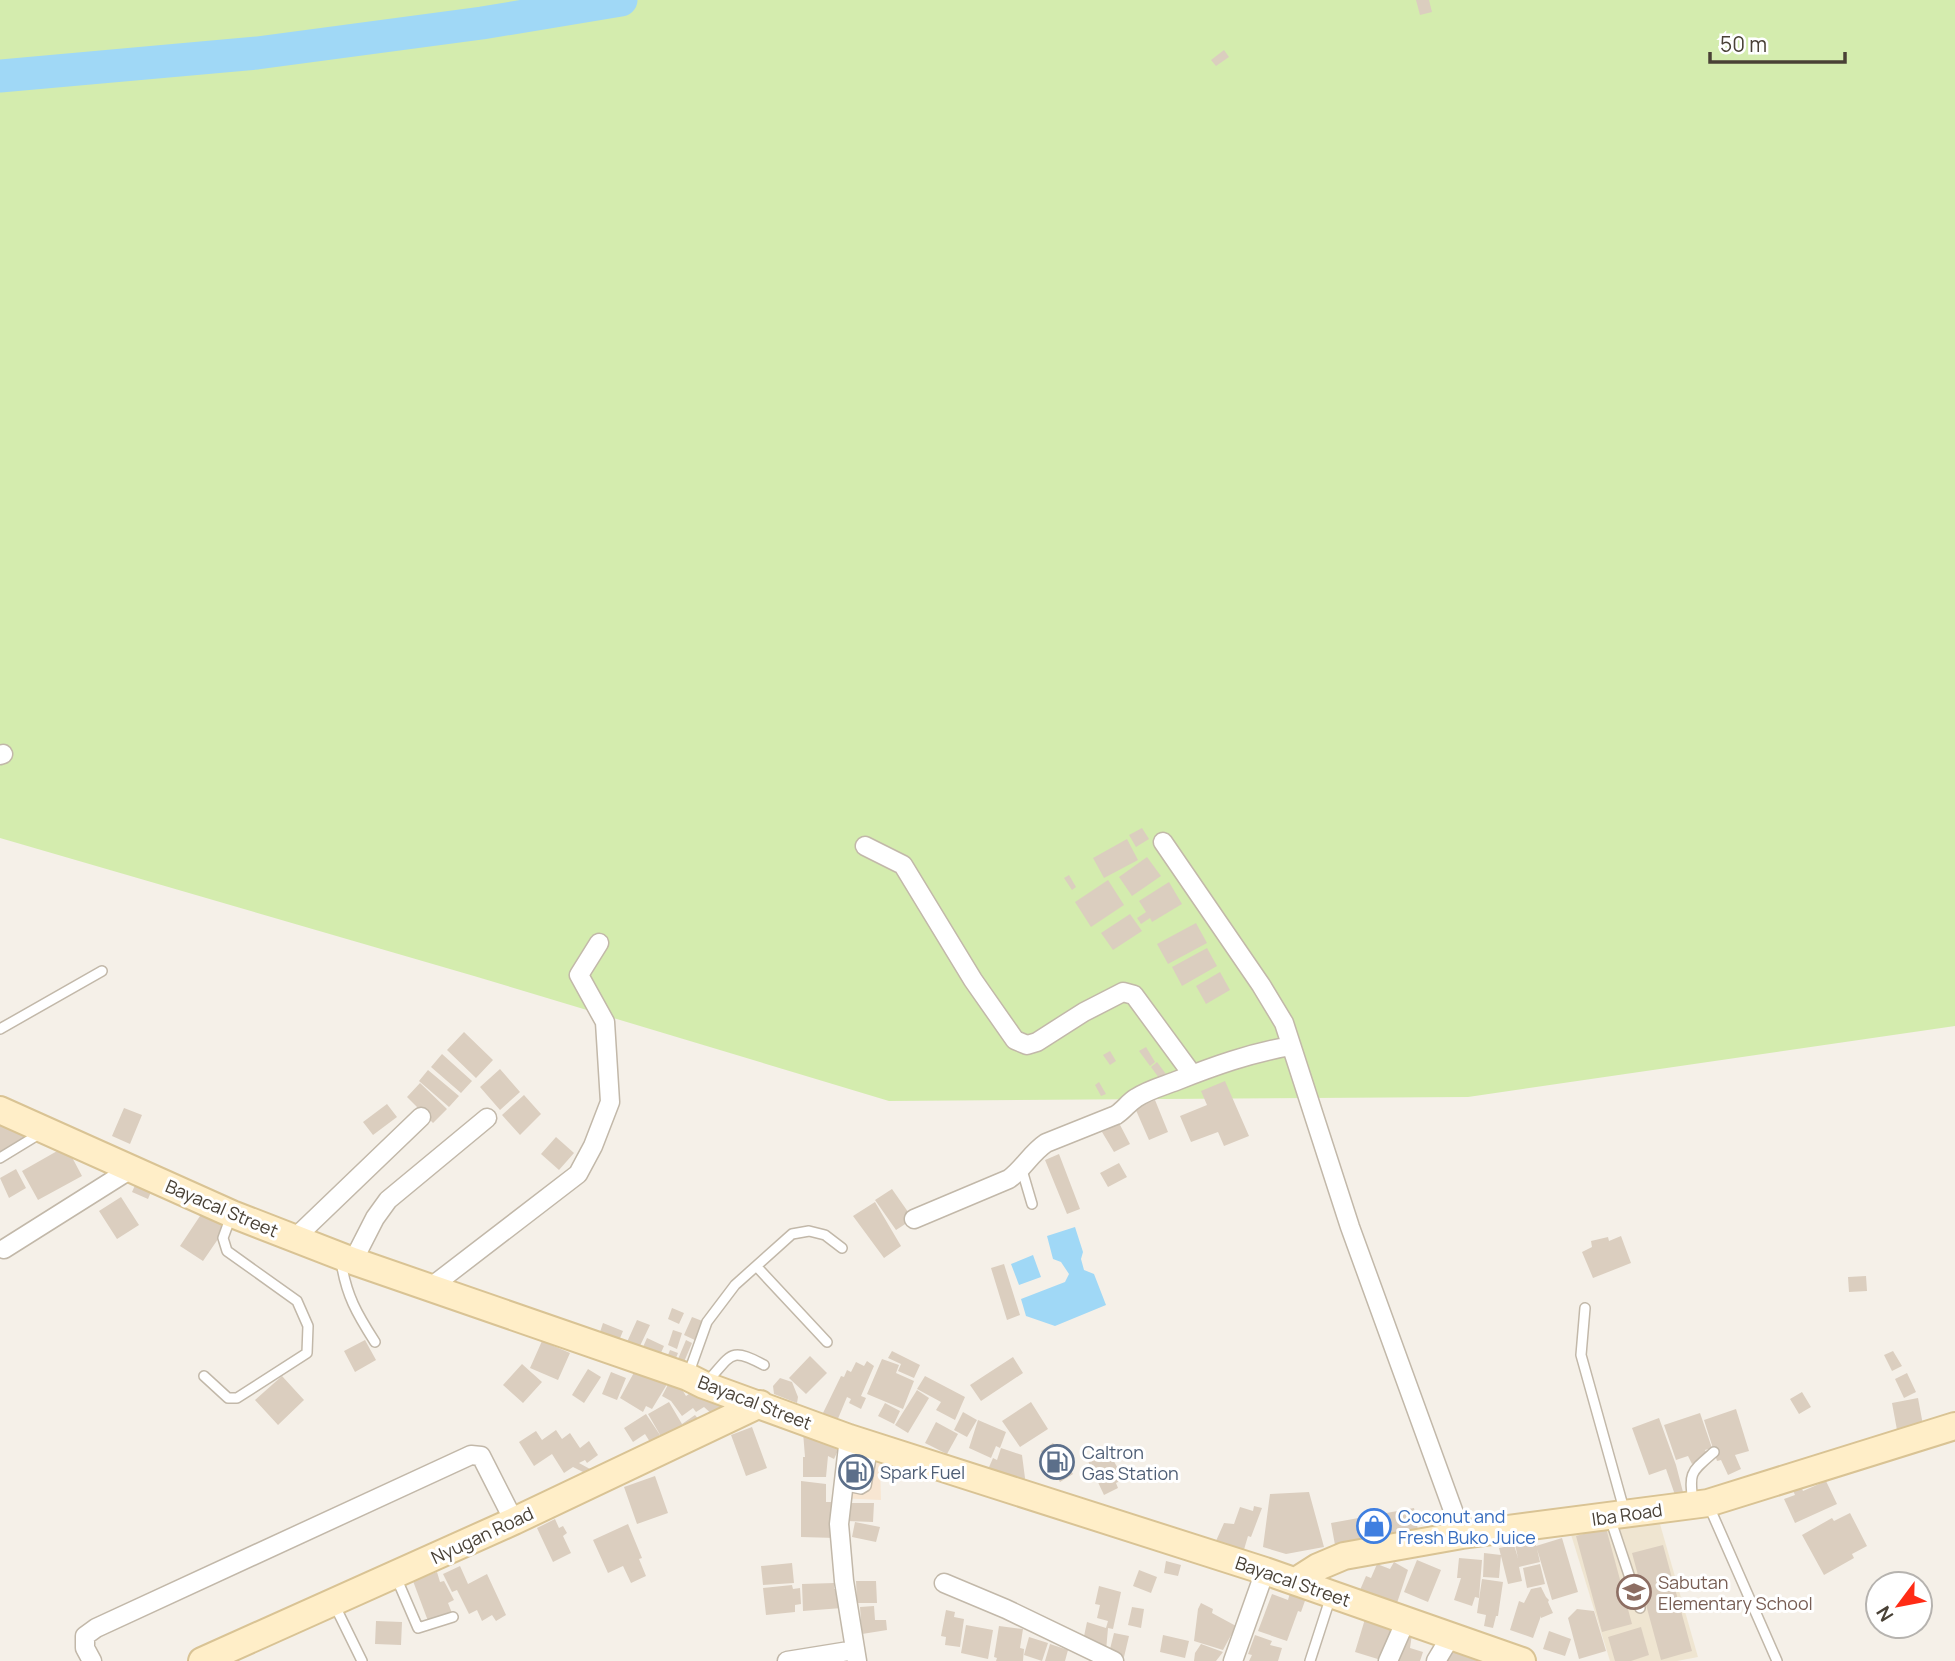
<svg xmlns="http://www.w3.org/2000/svg" width="1955" height="1661" viewBox="0 0 1955 1661" font-family="Manrope,sans-serif">
<rect width="100%" height="100%" fill="#f5f0e8"/>
<!-- commercial -->
<path fill="#f8e6d2" d="M845,1447L880,1462L881,1500L838,1498Z"/>
<!-- education -->
<path fill="#efe5d1" d="M1656,1510L1698,1657L1677,1661H1610L1569,1528Z"/>
<!-- green -->
<path fill="#d4ecae" d="M0,0H1955V1026L1468,1097L889,1101L474,976L0,838Z"/>
<!-- water -->
<path fill="#a0d8f6" d="M1075,1227L1083,1252L1081,1259L1084,1270L1094,1274L1106,1305L1055,1326L1026,1316L1021,1299L1065,1282L1069,1274L1061,1262L1053,1259L1047,1236Z
M1033,1255L1041,1277L1019,1285L1011,1264Z"/>
<g fill="none" stroke-linecap="round" stroke-linejoin="round">
<!-- river -->
<path stroke="#a0d8f6" stroke-width="33" d="M0,76L257,53L482,23L621,0"/>
</g>
<!-- building -->
<path fill="#dbcebf" d="M1416,0H1429L1432,12L1420,15Z
M1224,50L1229,57L1216,66L1211,60Z
M1142,828L1149,839L1136,847L1129,835Z
M1127,839L1138,860L1104,878L1093,858Z
M1147,857L1161,876L1132,896L1119,877Z
M1069,875L1076,887L1072,890L1064,878Z
M1108,880L1124,905L1091,927L1075,902Z
M1169,882L1182,904L1152,922L1150,918L1141,924L1137,918L1146,912L1139,901Z
M1130,914L1142,931L1113,950L1101,933Z
M1196,923L1207,943L1168,964L1157,944Z
M1207,948L1217,966L1182,986L1172,967Z
M1220,972L1230,990L1206,1004L1196,986Z
M464,1032L493,1060L476,1078L447,1050Z
M1146,1047L1155,1062L1150,1066L1139,1051Z
M1110,1051L1116,1061L1110,1065L1103,1055Z
M442,1054L472,1081L461,1093L431,1067Z
M1157,1062L1166,1074L1159,1078L1151,1067Z
M500,1069L520,1092L500,1110L480,1087Z
M428,1070L459,1096L449,1107L419,1081Z
M1225,1081L1249,1136L1224,1146L1218,1132L1191,1142L1180,1116L1207,1105L1201,1091Z
M1099,1082L1106,1094L1101,1096L1095,1085Z
M420,1083L447,1109L433,1123L407,1097Z
M524,1095L541,1114L520,1135L502,1115Z
M1155,1100L1168,1132L1149,1140L1135,1108Z
M387,1104L397,1117L373,1135L363,1122Z
M124,1108L142,1115L130,1144L112,1136Z
M0,1123L25,1137L0,1155Z
M1119,1123L1130,1144L1114,1152L1102,1132Z
M556,1137L574,1153L559,1170L541,1154Z
M66,1146L82,1176L38,1200L22,1171Z
M1059,1154L1080,1209L1067,1214L1045,1160Z
M1119,1163L1127,1177L1108,1187L1100,1173Z
M16,1169L26,1188L9,1198L0,1178Z
M137,1181L153,1187L148,1199L132,1192Z
M892,1189L913,1219L896,1230L875,1200Z
M121,1197L139,1225L117,1239L99,1211Z
M875,1202L901,1246L884,1258L853,1216Z
M206,1207L229,1223L203,1261L180,1246Z
M1621,1236L1631,1263L1593,1278L1582,1252L1592,1247L1591,1241L1608,1237L1609,1241Z
M1004,1264L1020,1315L1007,1320L991,1268Z
M1866,1276L1867,1291L1849,1292L1848,1277Z
M672,1308L684,1313L679,1324L668,1319Z
M692,1317L705,1322L697,1341L684,1335Z
M637,1320L650,1325L639,1348L627,1342Z
M603,1323L623,1331L618,1343L599,1335Z
M673,1330L682,1333L677,1349L668,1345Z
M647,1338L664,1346L660,1355L643,1347Z
M365,1340L376,1360L355,1372L344,1351Z
M686,1340L692,1343L684,1362L678,1359Z
M542,1341L570,1353L558,1380L530,1368Z
M670,1350L678,1353L676,1358L668,1355Z
M892,1351L920,1365L914,1378L898,1371L901,1364L888,1358Z
M1893,1351L1902,1366L1892,1371L1884,1355Z
M810,1356L827,1373L806,1394L789,1378Z
M1013,1357L1023,1373L981,1401L970,1385Z
M882,1359L899,1365L896,1373L914,1381L903,1409L867,1394Z
M867,1361L874,1366L861,1396L866,1398L861,1409L849,1403L851,1399L847,1397L837,1421L822,1415L841,1376L844,1377L847,1370L851,1372L856,1362L864,1366Z
M522,1364L542,1382L523,1403L503,1385Z
M637,1367L669,1381L652,1409L646,1406L643,1412L620,1398Z
M588,1369L601,1377L584,1403L572,1395Z
M611,1372L626,1378L617,1400L602,1394Z
M1907,1373L1916,1392L1904,1398L1895,1379Z
M282,1376L304,1400L278,1425L255,1400Z
M925,1376L965,1397L955,1420L936,1410L941,1402L917,1389Z
M672,1377L686,1385L683,1391L686,1396L699,1387L721,1405L713,1415L704,1407L696,1412L693,1408L682,1416L671,1401L662,1396Z
M780,1378L792,1382L798,1397L797,1403L774,1394L773,1386Z
M917,1390L929,1398L908,1433L895,1425Z
M1802,1392L1811,1407L1799,1414L1790,1399Z
M1918,1398L1923,1425L1897,1430L1892,1403Z
M669,1402L682,1424L695,1415L703,1425L666,1445L648,1414Z
M1031,1402L1048,1429L1020,1447L1002,1421Z
M885,1403L900,1411L894,1424L878,1416Z
M1736,1409L1749,1451L1735,1455L1741,1469L1728,1475L1721,1460L1717,1461L1704,1420Z
M963,1412L977,1420L967,1437L954,1430Z
M1700,1413L1712,1448L1705,1450L1708,1457L1692,1464L1688,1456L1676,1460L1664,1425Z
M646,1414L660,1435L650,1442L645,1434L633,1442L624,1428Z
M1659,1418L1676,1465L1683,1492L1675,1495L1666,1469L1649,1475L1632,1428Z
M978,1420L1006,1432L1000,1448L996,1446L991,1458L969,1448Z
M936,1422L958,1434L947,1454L925,1443Z
M752,1427L767,1468L746,1476L731,1435Z
M556,1430L562,1439L570,1433L580,1448L589,1441L598,1455L587,1463L585,1460L579,1463L590,1469L587,1474L573,1467L564,1473L552,1454L534,1466L519,1442L536,1431L542,1440Z
M803,1432L841,1444L834,1459L828,1456L826,1477H803V1457H805Z
M1053,1443L1073,1474L1060,1482L1041,1451Z
M1001,1448L1022,1455L1025,1478L1023,1486L986,1474L993,1458L997,1460Z
M1108,1451L1124,1479L1116,1483L1118,1488L1104,1495L1087,1459Z
M851,1465L863,1467L861,1479L849,1478Z
M655,1476L668,1513L637,1524L624,1487Z
M801,1481L826,1484V1502H832L836,1538L801,1537Z
M1826,1481L1837,1504L1795,1523L1784,1499L1795,1495L1791,1486L1799,1482L1803,1491Z
M1309,1492L1324,1547L1286,1554L1263,1547L1270,1494Z
M847,1503H874L873,1522L847,1521Z
M1254,1506L1262,1508L1251,1537L1248,1536L1243,1553L1216,1541L1224,1523L1234,1524L1240,1507L1253,1511Z
M1414,1508L1418,1530L1335,1545L1331,1523Z
M1850,1513L1867,1546L1852,1554L1854,1558L1824,1575L1802,1535L1832,1518L1834,1521Z
M555,1519L559,1528L563,1526L567,1533L563,1536L571,1553L553,1562L537,1528Z
M855,1522L880,1527L876,1542L852,1537Z
M628,1524L642,1558L639,1559L646,1576L631,1583L623,1566L608,1573L593,1540Z
M1606,1528L1632,1624L1602,1632L1576,1536Z
M1534,1535L1536,1546L1562,1538L1578,1592L1552,1600L1537,1549L1540,1562L1519,1567L1522,1581L1508,1584L1499,1548L1514,1545L1518,1558L1514,1540Z
M1663,1545L1692,1651L1661,1660L1632,1553Z
M1484,1553L1501,1555L1499,1578L1483,1577Z
M1459,1558L1482,1560L1479,1598L1475,1597L1472,1606L1454,1600L1461,1578H1457Z
M1417,1560L1441,1570L1428,1602L1404,1592Z
M1166,1561L1181,1565L1178,1576L1164,1573Z
M1394,1562L1408,1570L1396,1606L1360,1590L1366,1576L1371,1578L1377,1564L1390,1569Z
M792,1563L794,1583L763,1585L761,1566Z
M1540,1564L1545,1584L1527,1588L1523,1568Z
M460,1566L468,1584L487,1574L506,1615L496,1621L492,1615L482,1621L477,1610L469,1614L457,1590L452,1592L443,1574Z
M1139,1570L1157,1577L1151,1593L1133,1586Z
M437,1572L440,1582L444,1581L454,1600L448,1603L452,1613L428,1621L413,1581Z
M1482,1579L1503,1582L1498,1616H1496L1493,1628L1484,1626L1486,1615L1477,1613Z
M856,1581H876L877,1603H857Z
M834,1583V1589H842V1608L803,1611L802,1584Z
M792,1585L793,1589L800,1588L801,1604L795,1605V1612L766,1615L763,1588Z
M1099,1586L1121,1592L1113,1629L1108,1628L1106,1651L1083,1641L1087,1622L1106,1628L1108,1621L1097,1618L1100,1605L1095,1604Z
M1541,1587L1546,1597L1549,1600L1548,1602L1553,1613L1541,1618V1616L1533,1638L1510,1630L1519,1601L1524,1603L1531,1589Z
M1290,1593L1306,1598L1301,1612L1298,1611L1287,1641L1258,1631L1272,1594L1288,1600Z
M1201,1603L1213,1609L1212,1613L1236,1626L1223,1650L1194,1641L1198,1609Z
M874,1606L875,1620H886L887,1630L862,1634L860,1607Z
M1132,1607L1144,1609L1141,1628L1128,1625Z
M1577,1609L1594,1611L1606,1651L1579,1659L1568,1618Z
M946,1610L955,1612L954,1617L964,1619L960,1647L945,1645L946,1637L941,1636Z
M1365,1619L1398,1629L1381,1660L1355,1652Z
M376,1621L402,1622L401,1645L375,1644Z
M966,1625L993,1630L988,1659L961,1653Z
M999,1626L1023,1629L1020,1648L1024,1649L1023,1661H996L997,1658L994,1657Z
M1641,1627L1649,1655L1631,1661H1615L1608,1637Z
M1549,1631L1571,1639L1565,1656L1543,1649Z
M1402,1632L1412,1634L1410,1648L1423,1652L1420,1661H1395Z
M1114,1633L1129,1636L1124,1657L1109,1653Z
M1163,1635L1189,1641L1185,1658L1160,1652Z
M1255,1635L1272,1641L1270,1645L1282,1648L1278,1661H1249L1252,1655L1248,1654Z
M1029,1637L1048,1643L1042,1661L1024,1655Z
M1050,1644L1068,1650L1065,1661H1045Z
M1201,1644L1223,1652L1216,1661H1194L1195,1653Z
M1447,1649L1478,1661H1442Z"/>
<g fill="none" stroke-linecap="round" stroke-linejoin="round">
<!-- lane casing -->
<g stroke="#c2b8a9" stroke-width="12">
<path id="lane" d="M0,1029L102,971
M0,1158L41,1133
M1022,1170L1032,1204
M341,1261C346,1295 357,1314 375,1342
M757,1267L827,1342
M1585,1308L1581,1355L1625,1513
M688,1375L707,1322L735,1285L792,1234L809,1231L825,1235L842,1248
M204,1376L228,1398H237L307,1353L308,1326L297,1301L227,1251L223,1238L231,1216
M708,1381C732,1354 730,1347 764,1365
M842,1485L861,1489L866,1486L873,1447
M1693,1503C1689,1472 1690,1473 1714,1452
M1708,1504L1777,1661
M1610,1518L1640,1608
M396,1577L418,1628L453,1617
M335,1606L362,1661
M1310,1661L1331,1596"/>
</g>
<!-- street casing -->
<g stroke="#c2b8a9" stroke-width="21">
<path id="street" d="M0,755L3,754
M1163,842L1261,985L1284,1023L1350,1227L1462,1535
M865,846L903,865L973,980L1015,1040L1027,1045L1037,1042L1084,1012L1123,992L1134,995L1192,1074
M914,1219L1009,1179C1023,1169 1031,1153 1046,1143L1116,1115C1124,1110 1128,1103 1136,1098C1148,1090 1163,1086 1176,1081C1214,1066 1250,1053 1291,1046
M295,1238L421,1117
M4,1249L131,1169
M353,1261L375,1218L388,1200L487,1118
M431,1287L578,1174L593,1146L610,1102L605,1022L579,975L599,943
M849,1438L839,1524L844,1581L857,1661
M944,1583L1006,1609L1114,1661
M92,1661L85,1648V1636L96,1628L471,1455L481,1456L514,1521
M787,1661L855,1650
M1233,1661L1265,1571
M1388,1661L1406,1620
M1436,1661L1451,1636"/>
</g>
<!-- secondary casing -->
<g stroke="#d9c394" stroke-width="30">
<path id="secondary" d="M0,1110L232,1214L353,1261L688,1377L704,1385L849,1438L1265,1571L1522,1661
M1296,1581L1318,1567L1344,1556L1462,1535L1708,1503L1955,1426
M202,1661L514,1521L760,1404"/>
</g>
<!-- lane -->
<use href="#lane" stroke="#fff" stroke-width="9"/>
<!-- street -->
<use href="#street" stroke="#fff" stroke-width="18"/>
<!-- secondary -->
<use href="#secondary" stroke="#ffeec8" stroke-width="26"/>
</g>
<!-- icons -->
<defs>
<g id="fuel-ring" transform="scale(1.75)"><circle r="9.5" fill="#fff" stroke="#5c6f8a" stroke-width="1.5"/><path d="M-5.5-6h7V0h2V4h1.3V-2.5L3-4.5l.8-.8L6-3V5H2.5V1h-1V6h-7ZM-4.2-4.7v3.2H.2V-4.7Z" fill="#5c6f8a"/></g>
<g id="shop-ring" transform="scale(1.75)"><circle r="9.5" fill="#fff" stroke="#3f7fe0" stroke-width="1.5"/><path d="M-5-2.5h2.3a2.7 3.5 0 0 1 5.4 0H5L5.5 6h-11ZM-1.5-2.5h3a1.5 2.3 0 0 0-3 0Z" fill="#3f7fe0"/></g>
<g id="school-ring" transform="scale(1.75)"><circle r="9.5" fill="#fff" stroke="#8d6e63" stroke-width="1.5"/><path d="M0-5L7-2L0 1L-7-2ZM-4 1L0 2.5L4 1V4Q0 6-4 4Z" fill="#8d6e63"/></g>
</defs>
<g fill-rule="evenodd">
<use href="#fuel-ring" x="1057" y="1462"/>
<use href="#fuel-ring" x="856" y="1472"/>
<use href="#shop-ring" x="1374" y="1526"/>
<use href="#school-ring" x="1634" y="1592"/>
</g>
<g text-anchor="middle" dominant-baseline="central" stroke-width="6" stroke-linejoin="round" paint-order="stroke">
<!-- street labels -->
<g font-size="18" fill="#494136" stroke="#fff">
<text transform="translate(222 1208) rotate(23)">Bayacal Street</text>
<text transform="translate(755 1402) rotate(21)">Bayacal Street</text>
<text transform="translate(1627 1514) rotate(-8)">Iba Road</text>
<text transform="translate(482 1535) rotate(-25)">Nyugan Road</text>
<text transform="translate(1293 1581) rotate(19)">Bayacal Street</text>
</g>
<!-- service labels -->
<g font-size="18" fill="#4e5e75" stroke="#fff" text-anchor="start">
<text x="1082" y="1452">Caltron<tspan x="1082" dy="21">Gas Station</tspan></text>
<text x="880" y="1472">Spark Fuel</text>
</g>
<!-- shop labels -->
<g font-size="18" fill="#366cbe" stroke="#fff" text-anchor="start">
<text x="1398" y="1516">Coconut and<tspan x="1398" dy="21">Fresh Buko Juice</tspan></text>
</g>
<!-- education labels -->
<g font-size="18" fill="#785e54" stroke="#fff" text-anchor="start">
<text x="1658" y="1582">Sabutan<tspan x="1658" dy="21">Elementary School</tspan></text>
</g>
</g>
<!-- north arrow -->
<g transform="translate(1899 1605) rotate(238)"><circle r="33" fill="#ffffff" stroke="#b6b3af" stroke-width="2"/>
<path d="M0-5L12 26L0 18L-12 26Z" fill="#ff2b15"/>
<text y="-10" font-size="19" font-weight="bold" text-anchor="middle" fill="#494136">N</text>
</g>
<!-- scale -->
<path d="M1710 52v10h135v-10" fill="none" stroke="#494136" stroke-width="3.5"/>
<text x="1720" y="52" font-size="21" fill="#494136" stroke="#ffffff" stroke-width="5" paint-order="stroke">50 m</text>
</svg>
